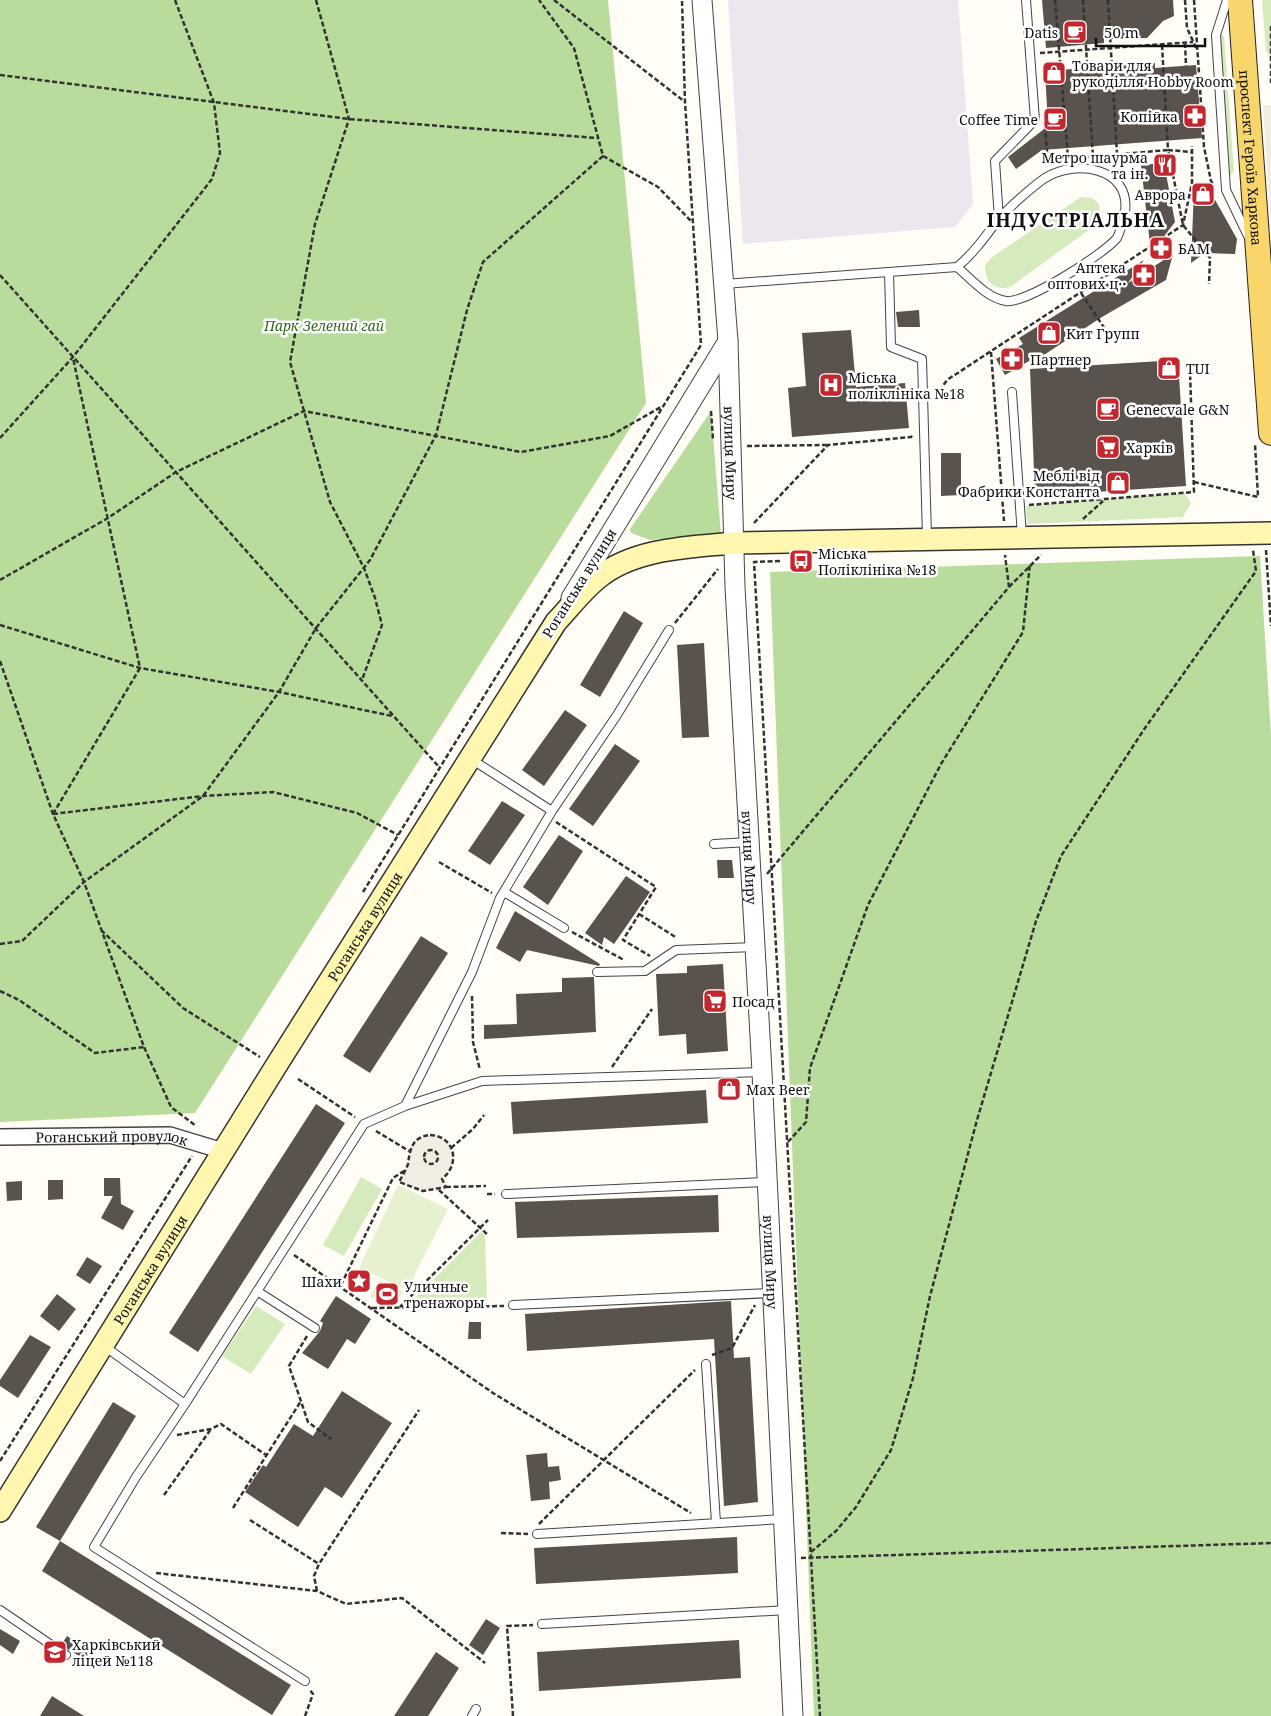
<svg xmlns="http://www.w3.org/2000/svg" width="1271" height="1716" viewBox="0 0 1271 1716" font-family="'Noto Serif',serif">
<rect width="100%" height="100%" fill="#fffdf5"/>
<!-- industrial -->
<path fill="#eee6ef" d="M728,0H958L973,204L955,227L743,244Z"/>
<!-- green -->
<path fill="#d5ebbd" d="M1262,0H1271V61L1266,50Z
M1220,33L1224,36L1234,171L1231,175H1228L1217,35Z
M1081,197L1092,198L1099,204L1101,218L1097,224L1010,287C993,291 985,282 985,265L992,257Z
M1184,493L1191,503L1183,517L1027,524L1026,506Z
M361,1177L382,1189L344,1256L323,1245Z
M481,1232L485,1236L487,1304H409Z
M256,1306L285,1324L251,1374L222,1356Z"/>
<!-- forest -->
<path fill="#b9dc9c" d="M0,0H608L646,403L195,1113L0,1122Z
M711,411L721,535L650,540L631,533L630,529Z
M1260,556L1271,736V1716H814L770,572Z"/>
<!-- pitch -->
<path fill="#e6f2cf" d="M398,1185L448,1209L407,1290L359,1268Z
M379,1280L403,1291L396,1304L370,1297Z"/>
<!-- plaza -->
<path fill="#f1ede2" d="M1263,105H1271V222L1265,142Z
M427,1135H435L446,1140L452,1150L454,1161L450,1170L442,1179L446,1187L423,1191L399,1182L407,1166L410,1148L420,1138Z"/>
<!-- building -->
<path fill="#5a524d" d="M1042,0H1173L1174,16L1163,21L1147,38L1104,39V43L1046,48Z
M1155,63V68L1196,65L1202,138L1042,150L1016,169L1008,157L1048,126L1045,71Z
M1164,163L1175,222L1151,253L1141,165Z
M1194,189H1209L1237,239L1235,254L1205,253L1191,263Z
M1173,254L1166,280L1102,317L1030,364L1029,361L1005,375L996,359L1023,344L1019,338L1144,260L1128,283Z
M919,310L920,327H898L896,312Z
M851,330L856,387L905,383L909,428L792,437L788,388L806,386L802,333Z
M1178,360L1186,486L1035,496L1030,369Z
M941,453H961V495L941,496Z
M624,611L643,623L600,697L580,685Z
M704,643L709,737L682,738L677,645Z
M565,710L587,725L544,786L522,770Z
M615,744L640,761L593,826L569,809Z
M502,801L525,815L490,865L468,851Z
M559,835L583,851L548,905L523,887Z
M717,860H732L734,878H718Z
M626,876L650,892L614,944L604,937L602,945L585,933Z
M515,911L600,964L599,966L527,950L520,962L496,948Z
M421,936L448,953L370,1073L343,1056Z
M723,964L728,1051L687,1054L686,1034L659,1036L656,974L687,973V966Z
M594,977L596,1032L484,1039V1025L517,1024L516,994L562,992V978Z
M706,1090L708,1123L513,1134L511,1102Z
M316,1104L345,1123L198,1352L169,1333Z
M104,1178H120L121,1204L134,1211L123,1230L101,1218L113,1196H104Z
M48,1180H63V1199L48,1200Z
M22,1181V1200L7,1201L6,1182Z
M718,1195L719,1232L517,1238L515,1202Z
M87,1257L102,1266L90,1284L76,1275Z
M57,1294L76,1309L59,1331L40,1316Z
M336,1296L371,1319L355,1344L347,1339L328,1369L302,1353L320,1331L323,1323L320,1321Z
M731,1301L734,1358L750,1357L758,1502L724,1506L714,1339L527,1351L525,1314Z
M469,1322H481V1339H468Z
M30,1335L51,1347L18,1398L0,1386V1380Z
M342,1391L392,1423L342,1498L325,1487L298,1527L245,1492L263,1465L266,1467L294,1424L313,1436Z
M113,1402L136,1416L60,1541L36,1527Z
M547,1453L548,1467L559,1466L561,1480L549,1482L550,1499L531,1501L526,1455Z
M737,1537L738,1573L536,1584L534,1548Z
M60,1541L291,1685L272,1715L42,1571Z
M486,1619L500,1628L483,1655L469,1645Z
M0,1629L20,1641L13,1654L0,1645Z
M67,1636L95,1654L89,1662L61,1645Z
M739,1640L741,1678L539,1691L537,1652Z
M436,1652L459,1668L428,1716H394Z
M52,1696L84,1716H40Z"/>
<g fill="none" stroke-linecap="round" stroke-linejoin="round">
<!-- service casing -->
<g stroke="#444" stroke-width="10">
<path id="service" d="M1227,0L1216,35L1226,190L1248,236
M999,219L995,161L1035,120L1026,0
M889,272L891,347L922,359L927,537
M724,284L957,267C973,254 985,237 997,221C1007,209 1032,187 1045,178C1075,159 1131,167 1125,212C1124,219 1120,232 1117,238C1104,254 1026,304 1006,301C987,298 971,279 957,267
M1012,392L1022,536
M471,759L552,811
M714,844L749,842
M504,892L564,928
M597,972L645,971L676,950L755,947
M405,1106L482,1081L762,1072
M506,1194L766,1182
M257,1291L315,1328
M513,1305L772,1293
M104,1346L185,1404L136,1477L94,1547L305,1681
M706,1364L716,1523
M185,1404L364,1124L405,1106L472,972L500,898L552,811L617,715L669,630
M537,1534L783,1519
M0,1610L66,1655
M542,1624L788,1610
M472,1716L476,1709"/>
</g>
<!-- minor casing -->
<g stroke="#444" stroke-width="18">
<g id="minor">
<path id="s1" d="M0,1137L170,1135L223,1151"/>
</g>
</g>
<!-- tertiary casing -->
<g stroke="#444" stroke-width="21">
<g id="tertiary">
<path id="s2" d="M702,0L728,341L735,587L762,1072L793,1716"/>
<path d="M571,598L728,341"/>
</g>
</g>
<!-- secondary casing -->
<g stroke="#333" stroke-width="24">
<g id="secondary">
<path id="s3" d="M0,1511L276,1066L556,622C570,607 583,590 598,578C634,548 691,547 734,543L1271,533"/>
</g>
</g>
<!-- primary casing -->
<g stroke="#222" stroke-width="26">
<g id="primary">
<path id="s4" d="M1240,0L1271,433"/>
</g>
</g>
<!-- path -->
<path stroke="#333" stroke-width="2.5" stroke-dasharray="5 2.5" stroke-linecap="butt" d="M316,0L349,119L315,224L290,362L330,502L364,568L375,598L382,625L362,680
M554,0L685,102
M1055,0L1068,158
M1083,0L1093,157
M1108,0L1117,154
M1185,0L1187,28L1197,50
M1194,0L1204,147L1211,181L1214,186
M1271,26V83
M1185,43L1186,66
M1162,45L1168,150L1192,152
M1040,53L1193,42
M0,75L349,119L597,138
M1045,126L1048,165
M603,156L658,187L691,221
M1088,157L1168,150L1183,225L1210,258L1209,284
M0,275L440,768
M1081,293L1111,338
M991,352L1004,521
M935,397L947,380L1183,225L1192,183V146
M711,411L713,439
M0,438L73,357L212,179L220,153L214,103L175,0
M747,446L828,445
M1194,482L1258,497L1255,444
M1029,505L1194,492L1190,371
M1083,519L1103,501
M754,523L828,445L911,437L913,434
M1266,550L1271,626
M780,561L754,562L820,1716
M0,580L108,518L176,472L304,411L521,452L610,436L661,407
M1009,587L1041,555
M675,623L718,569
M0,625L140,668L279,692L392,716
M0,661L53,814L84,882L144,1047L171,1107L196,1126
M53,814L140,668L73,358
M53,814L203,796L273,792L357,813L398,835
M556,822L656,887L623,940L650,956
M439,862L492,893
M767,874L1009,587L1005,555
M363,892L701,345L685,102L682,0
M639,914L677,938
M101,930L183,1008L260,1057
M572,932L624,960
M0,944L22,941L84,882L203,796L279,692L316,628L370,560L436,435L467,310L483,262L603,156L574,48L539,0
M0,991L19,1000L95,1053L144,1047
M472,996L473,1042L480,1070
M612,1067L652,1009
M298,1079L355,1117
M376,1131L409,1151
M430,1135C455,1136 461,1164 442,1179L446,1187L423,1191L399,1182C402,1176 406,1170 408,1164C410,1149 412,1137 430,1135Z
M788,1142L806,1122L810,1068L868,905L941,764L1023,632L1030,563
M451,1148L473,1129L484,1115
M424 1157a7 7 0 1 1 14 0a7 7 0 1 1-14 0Z
M446,1187L486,1186
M439,1190L488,1235
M487,1194H495
M294,1255L493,1393L691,1513
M341,1285L393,1178L404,1171
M400,1307L488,1220
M372,1308L504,1306
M307,1336L289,1366L308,1422L331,1439
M712,1355L732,1348L755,1305
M177,1435L211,1429L221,1424L266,1455
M0,1461L192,1156
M164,1495L211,1429
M233,1508L301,1401
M250,1520L319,1564
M539,1524L695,1370
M501,1533L528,1534
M811,1552L836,1531L856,1507L891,1450L913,1378L930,1296L977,1120L1036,921L1061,856L1145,728L1256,571L1253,550
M801,1558L1271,1543
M156,1573L317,1591L346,1604L402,1598L485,1663
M317,1591L314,1576L319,1564L419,1410
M305,1716L313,1694L310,1690
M513,1716L507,1626L533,1625"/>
<!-- service -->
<use href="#service" stroke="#fff" stroke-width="8"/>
<!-- minor -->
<use href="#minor" stroke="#fff" stroke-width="15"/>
<!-- tertiary -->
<use href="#tertiary" stroke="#fff" stroke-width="19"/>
<!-- secondary -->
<use href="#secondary" stroke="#fff6b0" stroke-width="21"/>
<!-- primary -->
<use href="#primary" stroke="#f9d66b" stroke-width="24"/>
</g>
<!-- icons -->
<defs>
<g id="cafe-square" transform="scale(1.25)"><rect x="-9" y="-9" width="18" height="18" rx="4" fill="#c4262e" stroke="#fff"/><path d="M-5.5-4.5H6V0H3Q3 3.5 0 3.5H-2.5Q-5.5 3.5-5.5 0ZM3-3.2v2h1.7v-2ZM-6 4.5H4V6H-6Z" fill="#fff"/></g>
<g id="shop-square" transform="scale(1.25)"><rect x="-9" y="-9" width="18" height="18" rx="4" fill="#c4262e" stroke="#fff"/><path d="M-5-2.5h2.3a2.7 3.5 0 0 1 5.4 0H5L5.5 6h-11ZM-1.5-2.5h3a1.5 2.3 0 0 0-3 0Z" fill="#fff"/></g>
<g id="pharmacy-square" transform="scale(1.25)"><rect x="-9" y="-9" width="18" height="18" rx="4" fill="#c4262e" stroke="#fff"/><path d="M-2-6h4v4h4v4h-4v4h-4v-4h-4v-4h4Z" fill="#fff"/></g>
<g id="restaurant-square" transform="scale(1.25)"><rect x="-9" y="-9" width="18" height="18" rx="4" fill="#c4262e" stroke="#fff"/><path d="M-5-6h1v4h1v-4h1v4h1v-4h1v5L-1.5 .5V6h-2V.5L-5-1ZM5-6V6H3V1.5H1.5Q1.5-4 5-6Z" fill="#fff"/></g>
<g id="hospital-square" transform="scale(1.25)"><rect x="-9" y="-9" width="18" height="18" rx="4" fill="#c4262e" stroke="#fff"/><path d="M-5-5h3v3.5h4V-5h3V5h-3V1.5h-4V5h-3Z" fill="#fff"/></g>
<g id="supermarket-square" transform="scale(1.25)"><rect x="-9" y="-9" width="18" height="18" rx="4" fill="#c4262e" stroke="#fff"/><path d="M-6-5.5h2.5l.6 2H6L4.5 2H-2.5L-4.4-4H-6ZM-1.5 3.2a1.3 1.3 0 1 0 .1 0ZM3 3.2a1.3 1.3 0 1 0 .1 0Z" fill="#fff"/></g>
<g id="bus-square" transform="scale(1.25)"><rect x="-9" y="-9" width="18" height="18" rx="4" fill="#c4262e" stroke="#fff"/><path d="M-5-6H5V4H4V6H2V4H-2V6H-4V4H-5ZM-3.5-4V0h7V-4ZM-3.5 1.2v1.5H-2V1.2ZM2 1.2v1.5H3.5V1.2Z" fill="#fff"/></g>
<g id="sight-square" transform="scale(1.25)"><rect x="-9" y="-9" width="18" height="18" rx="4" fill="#c4262e" stroke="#fff"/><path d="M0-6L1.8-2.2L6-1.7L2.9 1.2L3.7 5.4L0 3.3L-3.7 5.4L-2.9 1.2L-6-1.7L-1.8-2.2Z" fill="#fff"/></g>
<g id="stadium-square" transform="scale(1.25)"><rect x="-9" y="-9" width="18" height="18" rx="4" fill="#c4262e" stroke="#fff"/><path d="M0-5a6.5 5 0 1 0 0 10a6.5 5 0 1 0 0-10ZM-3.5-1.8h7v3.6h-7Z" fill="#fff"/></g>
<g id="school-square" transform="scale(1.25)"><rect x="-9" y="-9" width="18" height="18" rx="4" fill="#c4262e" stroke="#fff"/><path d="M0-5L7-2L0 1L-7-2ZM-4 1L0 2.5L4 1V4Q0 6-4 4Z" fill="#fff"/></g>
</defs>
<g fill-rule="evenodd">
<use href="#cafe-square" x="1075" y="32"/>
<use href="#shop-square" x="1054" y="73"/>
<use href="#pharmacy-square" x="1195" y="116"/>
<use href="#cafe-square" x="1055" y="119"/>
<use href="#restaurant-square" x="1165" y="165"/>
<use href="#shop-square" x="1203" y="194"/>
<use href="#pharmacy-square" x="1161" y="248"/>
<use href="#pharmacy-square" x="1144" y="275"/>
<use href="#shop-square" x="1049" y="333"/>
<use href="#pharmacy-square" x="1012" y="359"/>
<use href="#shop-square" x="1169" y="368"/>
<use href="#hospital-square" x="831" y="385"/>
<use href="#cafe-square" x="1108" y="409"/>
<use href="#supermarket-square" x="1108" y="447"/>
<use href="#shop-square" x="1118" y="483"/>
<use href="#bus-square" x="801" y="561"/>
<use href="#supermarket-square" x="715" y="1001"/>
<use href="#shop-square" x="729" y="1089"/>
<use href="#sight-square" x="359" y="1281"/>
<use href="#stadium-square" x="387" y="1294"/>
<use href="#school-square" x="55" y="1652"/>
</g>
<g text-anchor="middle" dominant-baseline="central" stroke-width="5" stroke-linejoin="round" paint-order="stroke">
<!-- poi labels -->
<g font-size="14" fill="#111" stroke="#fff" text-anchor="start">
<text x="1058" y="32" text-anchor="end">Datis</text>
<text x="1072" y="65">Товари для<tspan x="1072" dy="16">рукоділля Hobby Room</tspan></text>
<text x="1178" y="116" text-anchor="end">Копійка</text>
<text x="1038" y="119" text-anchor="end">Coffee Time</text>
<text x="1148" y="157" text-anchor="end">Метро шаурма<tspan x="1148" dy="16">та ін.</tspan></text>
<text x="1186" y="194" text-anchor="end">Аврора</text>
<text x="1178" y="248">БАМ</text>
<text x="1126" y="267" text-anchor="end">Аптека<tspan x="1126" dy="16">оптових ц‥</tspan></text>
<text x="1066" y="333">Кит Групп</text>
<text x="1030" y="359">Партнер</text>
<text x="1186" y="368">TUI</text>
<text x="848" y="377">Міська<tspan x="848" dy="16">поліклініка №18</tspan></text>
<text x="1126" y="409">Genecvale G&amp;N</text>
<text x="1126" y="447">Харків</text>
<text x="1100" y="475" text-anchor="end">Меблі від<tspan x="1100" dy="16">Фабрики Константа</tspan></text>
<text x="818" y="553">Міська<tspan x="818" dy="16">Поліклініка №18</tspan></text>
<text x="732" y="1001">Посад</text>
<text x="746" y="1089">Max Beer</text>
<text x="342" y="1281" text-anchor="end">Шахи</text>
<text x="404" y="1286">Уличные<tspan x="404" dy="16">тренажоры</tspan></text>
<text x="72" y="1644">Харківський<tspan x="72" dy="16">ліцей №118</tspan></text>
</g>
<!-- street labels -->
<g font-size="14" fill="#111" stroke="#fff">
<text stroke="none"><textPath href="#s4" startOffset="158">проспект Героїв Харкова</textPath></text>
<text stroke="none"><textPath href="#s2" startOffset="454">вулиця Миру</textPath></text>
<text transform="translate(579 583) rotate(-58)">Роганська вулиця</text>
<text stroke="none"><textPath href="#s2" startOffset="859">вулиця Миру</textPath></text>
<text stroke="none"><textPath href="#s3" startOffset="689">Роганська вулиця</textPath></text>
<text stroke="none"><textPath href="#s1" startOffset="112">Роганський провулок</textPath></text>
<text stroke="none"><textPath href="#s2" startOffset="1264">вулиця Миру</textPath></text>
<text stroke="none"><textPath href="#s3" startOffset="284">Роганська вулиця</textPath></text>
</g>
<!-- park labels -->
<g font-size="14" font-style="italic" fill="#2f6b1f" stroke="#fff">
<text x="324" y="325">Парк Зелений гай</text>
</g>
<!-- district labels -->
<g font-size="19" font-weight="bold" letter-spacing="1" fill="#111" stroke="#fff">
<text x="1076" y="220">ІНДУСТРІАЛЬНА</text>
</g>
</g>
<!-- scale -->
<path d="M1096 38v8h109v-8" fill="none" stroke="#111111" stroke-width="2.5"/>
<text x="1104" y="38" font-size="15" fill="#111111" stroke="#ffffff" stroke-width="4" paint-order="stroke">50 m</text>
</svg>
